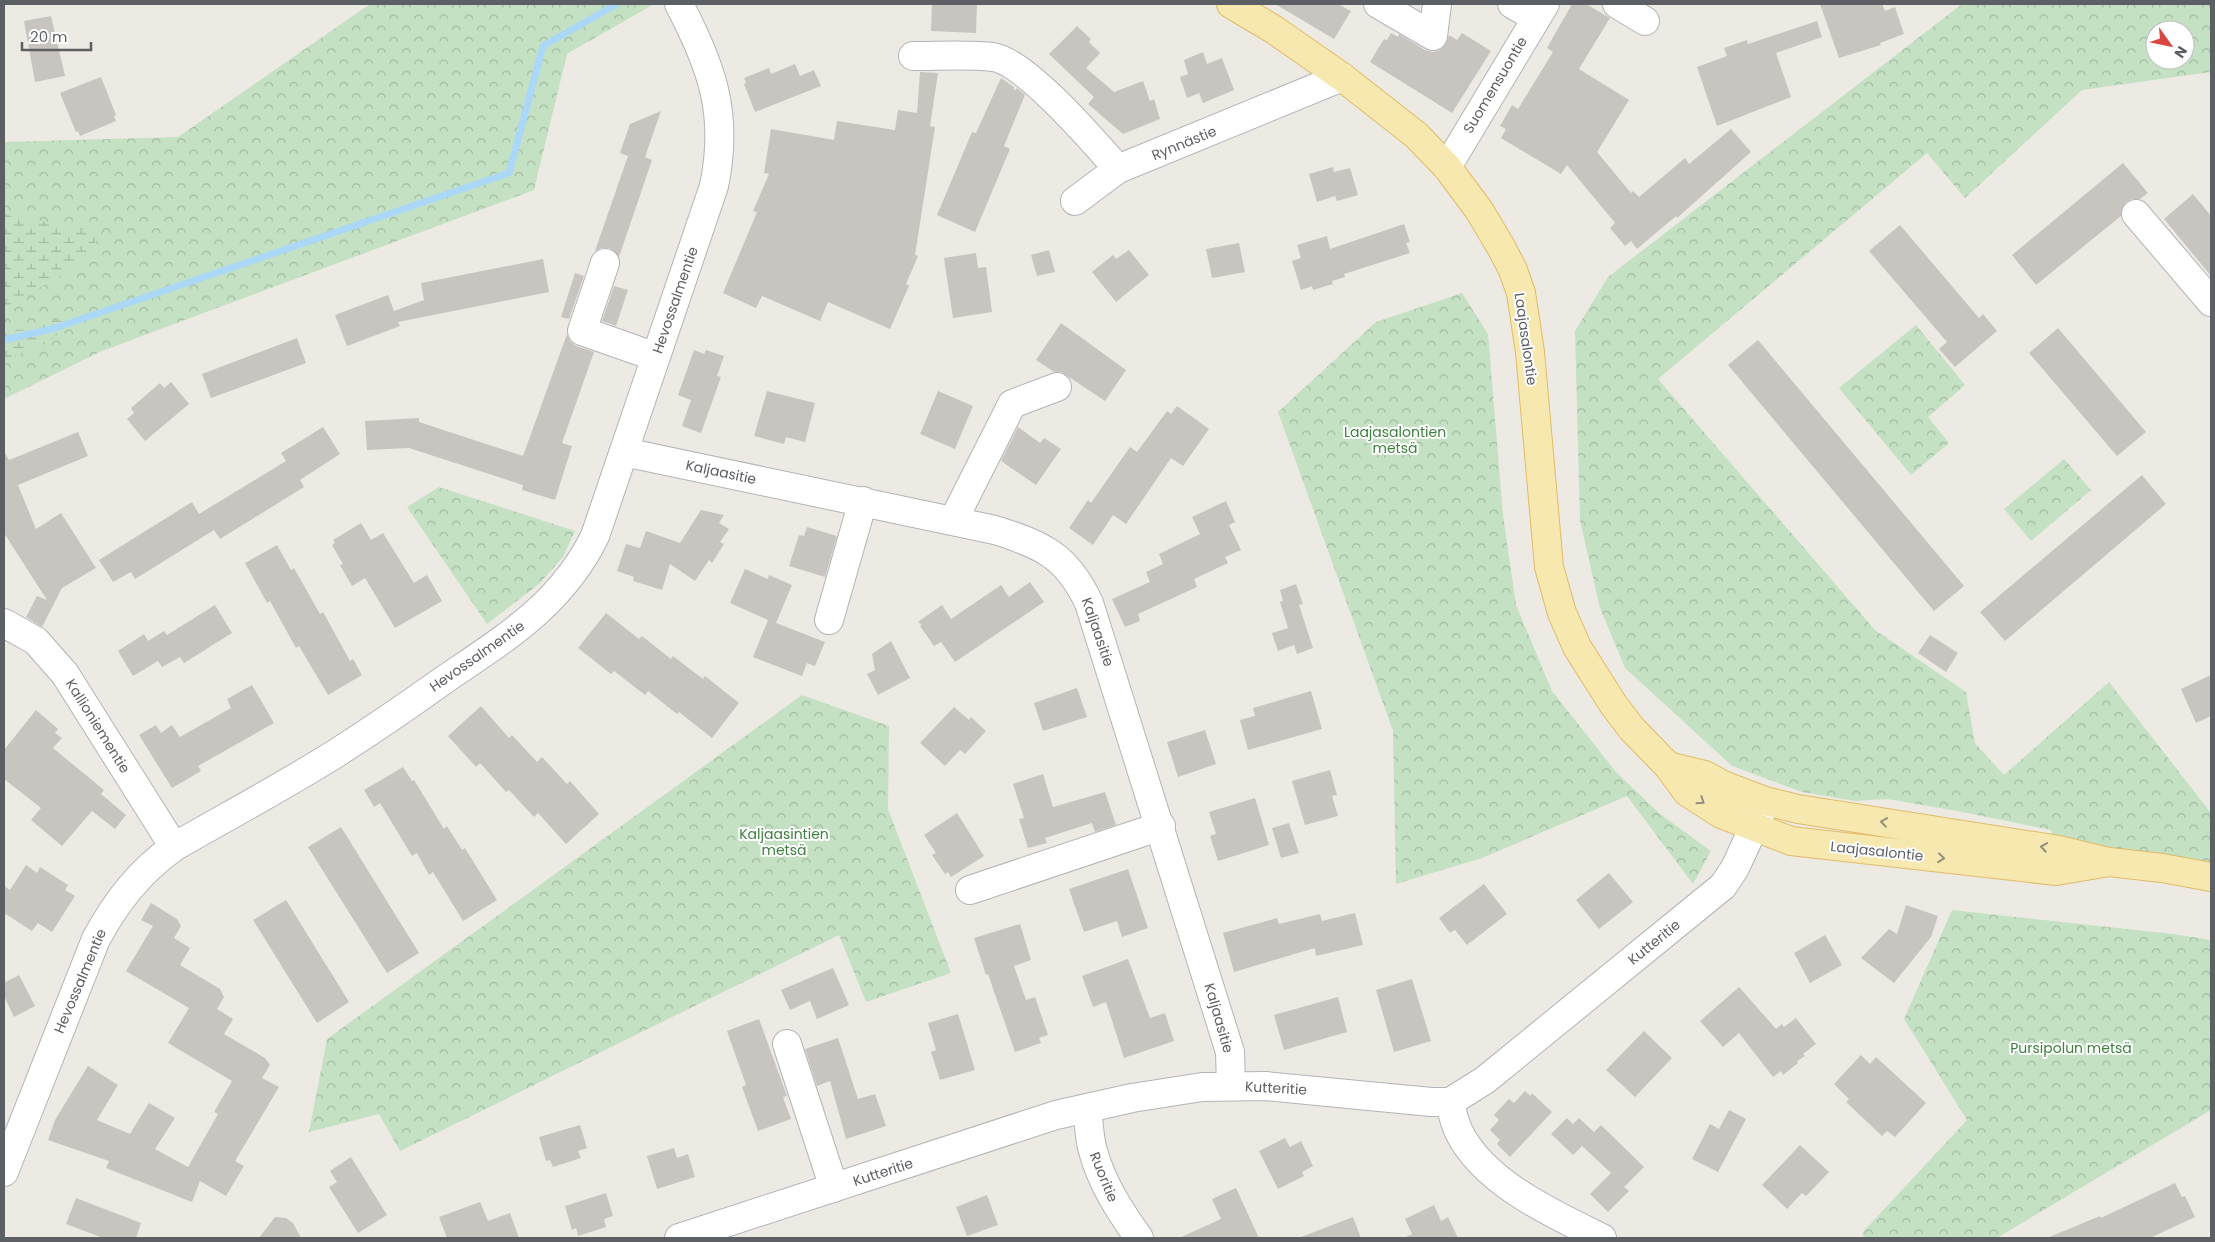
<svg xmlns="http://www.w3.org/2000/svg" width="2215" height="1242" viewBox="0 0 2215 1242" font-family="Poppins,sans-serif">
<defs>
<pattern id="forest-crowns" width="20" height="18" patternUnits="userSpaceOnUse" patternTransform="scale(1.25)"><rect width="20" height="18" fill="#c4e2c3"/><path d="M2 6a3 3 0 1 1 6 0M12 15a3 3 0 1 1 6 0" fill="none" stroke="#a2baa2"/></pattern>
<pattern id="wetland-marsh" width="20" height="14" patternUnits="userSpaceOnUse" patternTransform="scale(1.25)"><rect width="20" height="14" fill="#c4e2c3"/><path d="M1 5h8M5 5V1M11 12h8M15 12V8" fill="none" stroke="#a2baa2"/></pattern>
</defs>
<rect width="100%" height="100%" fill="#edeae4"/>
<!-- forest -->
<path fill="url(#forest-crowns)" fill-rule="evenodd" d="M370,4H654L567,54L534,190L102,351L4,399V142L178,137Z
M1962,4H2211V72L2082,90L1965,198L1927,153L1658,379L1875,630L1966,692L1975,743L2004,775L2109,682L2211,813V865L2053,839L2051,830L1957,811L1887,799L1855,801L1802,792L1732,766L1625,668L1600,608L1580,521L1575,331L1608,277ZM2155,30H2185V60H2155Z
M1462,293L1488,334L1503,515L1516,605L1552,691L1616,772L1660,814L1711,851L1693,884L1627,796L1482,858L1396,884L1393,731L1278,412L1376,322Z
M1916,325L1965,385L1928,417L1949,443L1911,475L1839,388Z
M2064,459L2091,490L2031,541L2004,509Z
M439,487L575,531L563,557L539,584L487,624L407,507Z
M802,695L889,726L888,809L951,973L866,1002L839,935L400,1151L379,1114L309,1132L327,1039Z
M1952,910L2173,934L2211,940V1110L1997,1238H1864L1862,1233L1967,1120L1904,1019Z"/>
<!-- wetland -->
<path fill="url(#wetland-marsh)" d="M4,214L103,233L74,267L4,309Z
M87,311L47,343L4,360V312L11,333Z"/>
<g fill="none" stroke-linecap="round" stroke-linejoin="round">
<!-- stream -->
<path stroke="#abd8f6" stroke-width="7" d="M4,340L55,328L509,173L543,46L617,4"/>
</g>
<!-- building -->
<path fill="#c8c5c0" d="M932,4H977L976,33L931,31Z
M1275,4H1338L1351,11L1334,39Z
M1572,4H1586L1610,18L1579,69L1629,100L1597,152L1631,193L1633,191L1639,197L1685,158L1689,164L1731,129L1751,152L1677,218L1676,216L1637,249L1631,241L1625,246L1610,228L1615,223L1567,165L1561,174L1501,138L1506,129L1500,126L1512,105L1518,109L1553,52L1547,48Z
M1820,4H1882L1885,11L1895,7L1904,34L1880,43L1881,45L1839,58Z
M51,16L65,76L35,82L24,21Z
M1817,21L1822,37L1776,53L1791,97L1717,126L1697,67L1727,56L1724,48L1747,40L1748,44Z
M1077,26L1091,39L1089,42L1100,53L1086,68L1114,92L1143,81L1150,101L1154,99L1160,119L1123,134L1088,104L1094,97L1049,54Z
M1391,33L1398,37L1399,34L1425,50L1433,52L1440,50L1445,45L1449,35L1457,40L1462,33L1491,51L1452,113L1370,62L1384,39L1387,40Z
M1203,52L1207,64L1222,58L1234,90L1203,103L1199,93L1187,98L1180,77L1188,74L1184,60Z
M795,64L800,76L814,70L821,86L755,112L744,84L746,83L744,78L769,68L771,74Z
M920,72L938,73L930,126L935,127L915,255L918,256L906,284L909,286L890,329L828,302L820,321L762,296L756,308L723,293L757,212L753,211L769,174L764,173L771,129L834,140L837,121L895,130L898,110L917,113Z
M101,77L116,115L114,116L116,121L80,136L78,131L76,132L60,93Z
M1001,78L1014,87V91L1017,88L1025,95L1004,146L1010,149L975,232L937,215L972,132L976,133Z
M661,111L645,157L652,160L619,257L610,248H601L595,251L628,156L620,153L630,124Z
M2123,163L2148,193L2140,199H2133L2126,202L2122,208L2121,216L2036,285L2012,255Z
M1333,167L1334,172L1350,168L1358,195L1337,201L1335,196L1317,202L1309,174Z
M2193,194L2211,216V276L2164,219Z
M1404,224L1410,242L1406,243L1410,253L1344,274L1345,277L1332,281L1333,284L1313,290L1312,286L1301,290L1292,261L1301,258L1297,245L1327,236L1330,249Z
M1900,225L1979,318L1983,314L1997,331L1955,367L1939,349L1947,342L1869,251Z
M1239,243L1245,272L1212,278L1206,249Z
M1049,250L1055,272L1037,276L1031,255Z
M1129,250L1149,275L1116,302L1092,272L1113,255L1116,259Z
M976,253L978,268L986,267L992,312L953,318L944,258Z
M543,259L549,292L398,322L400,326L347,346L335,315L388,295L394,311L424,300L421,283Z
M575,273L584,276L569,319L561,317Z
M614,286L628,290L616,326L602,321Z
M1061,323L1126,370L1105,401L1066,375L1061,372H1054L1036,360Z
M2058,328L2146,432L2117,456L2029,353Z
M567,334L570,341L576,346L594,352L562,443L572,446L555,500L522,490L523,485L409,448L367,450L365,421L419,418V422L523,456Z
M297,338L306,363L211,398L202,374Z
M1758,340L1964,586L1934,611L1728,365Z
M694,350L704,354L706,350L724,356L717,376L721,377L701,433L682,426L691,400L678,395Z
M171,382L189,404L145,441L127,419L134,413L131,408L160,383L164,388Z
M767,391L815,403L805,442L786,437L784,444L754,436Z
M938,391L973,406L955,449L920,434Z
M1177,406L1209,429L1183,466L1171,458L1126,524L1113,515L1093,545L1069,528L1088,500L1091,503L1130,447L1137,452L1167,411L1171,414Z
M323,427L340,454L300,480L304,487L220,539L214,530L135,579L131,572L113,582L99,560L192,502L199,514L286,461L281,453Z
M1018,427L1040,443L1044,438L1061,449L1036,485L1001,461Z
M78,432L88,456L18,485L36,529L61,513L96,568L62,588L42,627L26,617L37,596L47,600L4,533V451L9,460Z
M2142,475L2166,504L2005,641L1980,612Z
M1226,501L1235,522L1229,525L1241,550L1225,557L1228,563L1194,579L1197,587L1138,614L1140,621L1125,627L1112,599L1150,582L1146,572L1163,564L1159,554L1200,534L1192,517Z
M701,510L724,515L719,523L729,529L720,542L724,544L712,563L709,560L695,581L670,564L662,590L633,581L634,577L617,571L626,544L640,548L646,531L680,543Z
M361,523L371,540L383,533L414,583L427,575L442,601L395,628L365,578L352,586L340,565L343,564L332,545L335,543L333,540Z
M807,527L837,536L825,577L789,566L799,535L804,536Z
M277,545L291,570L294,568L320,614L323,612L350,661L353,659L362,675L328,695L299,646L296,648L270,601L267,603L245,563Z
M745,569L768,579L769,575L792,585L776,623L825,642L815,666L807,663L802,676L753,657L768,620L730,603Z
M1030,582L1044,602L955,662L941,642L934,646L920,626L922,625L918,622L942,605L951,619L1001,585L1009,597Z
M1296,584L1303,604L1299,605L1313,648L1297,654L1294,645L1278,651L1272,633L1288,628L1280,602L1283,601L1280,590Z
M215,605L232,633L184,663L180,657L162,667L158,661L133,676L118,651L144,634L148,641L164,631L167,635Z
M606,613L639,639L642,636L671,659L673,656L703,679L705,676L739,703L712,738L679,712L677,714L648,691L645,695L614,671L611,674L578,648Z
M1930,635L1958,653L1946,672L1918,653Z
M891,641L910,678L878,695L867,674L875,670L872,654Z
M2211,675V716L2196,723L2181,689Z
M252,685L274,723L198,766L201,771L172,788L139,735L156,725L161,733L172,725L180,737L231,708L227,699Z
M1077,688L1087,717L1043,731L1034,703Z
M1311,691L1322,729L1248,750L1240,720L1255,716L1253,708Z
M481,706L509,738L512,735L537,762L542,757L567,784L570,781L599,814L566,844L538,813L534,817L509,790L506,792L480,763L476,767L448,736Z
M954,707L969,720L971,717L986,731L965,754L960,750L945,766L920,743Z
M36,710L58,729L55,733L62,738L53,748L104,790L101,794L126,815L115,829L92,811L62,846L31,820L41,808L4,779V750Z
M1205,730L1216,764L1178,777L1167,742Z
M403,767L412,781L414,780L444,829L447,826L462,850L465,848L497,900L463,921L433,872L429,875L417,853L412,856L380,803L374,807L364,790Z
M1330,770L1337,795L1332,796L1338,816L1305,825L1292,781Z
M1043,774L1053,807L1105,792L1116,825L1095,832L1092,823L1045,838L1047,843L1028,848L1019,819L1024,818L1013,784Z
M1255,798L1269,845L1218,861L1210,836L1216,834L1209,812Z
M957,813L984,856L951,877L948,872L945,874L932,855L936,853L924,835Z
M1289,823L1299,853L1281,858L1272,828Z
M341,827L419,953L387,973L308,847Z
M26,865L37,873L40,867L68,885L65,890L75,896L52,932L38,923L32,931L4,913V886L10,890Z
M1128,869L1148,928L1122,937L1117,921L1084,932L1069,889Z
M1609,873L1633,902L1599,929L1576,900Z
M1484,884L1507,914L1467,945L1455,930L1450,933L1439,918Z
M286,900L349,1002L317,1023L253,920Z
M151,903L177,919L181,926L174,938L190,948L180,965L220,989L224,997L217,1009L233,1019L224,1034L265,1058L270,1065L262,1078L279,1087L235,1161L244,1166L226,1196L200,1181L192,1202L106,1168L109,1161L48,1140L55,1120L88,1066L118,1085L97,1120L130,1134L149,1103L175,1118L155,1149L188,1167L218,1114L214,1112L232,1081L168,1043L189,1008L126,971L153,926L141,920Z
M1906,905L1938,916L1931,937L1894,983L1861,958L1889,929L1897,934Z
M1355,913L1363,945L1316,956L1315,948L1234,972L1223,933L1277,918L1279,924L1320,914L1322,921Z
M1020,924L1031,960L1014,966L1026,1000L1035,997L1048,1035L1039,1038L1041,1043L1015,1052L988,974L986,975L974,938Z
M1825,935L1842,965L1810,983L1794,953Z
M1128,959L1150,1018L1165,1013L1174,1041L1124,1058L1106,1002L1093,1007L1082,976Z
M833,968L849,1005L817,1019L810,1001L790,1010L781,990Z
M19,975L35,1006L14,1017L4,996V983Z
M1412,979L1431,1041L1394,1052L1376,990Z
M1739,987L1776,1029L1782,1024L1784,1027L1796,1018L1816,1044L1803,1054L1805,1056L1797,1061L1798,1063L1783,1075L1781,1071L1773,1077L1739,1033L1723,1047L1700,1021Z
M1338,997L1347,1032L1284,1050L1274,1015Z
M958,1014L975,1070L940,1080L931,1052L936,1050L928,1023Z
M759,1019L787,1096L783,1097L791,1119L758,1131L742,1087L746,1085L727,1031Z
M1644,1031L1672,1058L1635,1097L1606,1070Z
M838,1038L858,1099L875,1094L886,1126L846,1139L830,1081L817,1086L805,1049Z
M1861,1055L1870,1064L1876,1057L1926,1103L1895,1137L1887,1131L1882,1136L1846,1102L1849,1099L1834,1084Z
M1525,1091L1531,1096L1532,1093L1552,1112L1510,1157L1497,1144L1500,1140L1490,1130L1499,1120L1494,1115L1509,1099L1514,1103Z
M1729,1110L1746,1119L1718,1172L1692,1159L1710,1124L1719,1129Z
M1567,1118L1573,1124L1579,1118L1594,1132L1601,1125L1644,1167L1624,1187L1629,1191L1608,1212L1590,1194L1611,1173L1582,1146L1573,1155L1551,1134Z
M580,1125L587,1148L578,1151L581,1158L553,1167L550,1160L546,1161L539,1137Z
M1285,1138L1290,1147L1301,1141L1313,1166L1302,1172L1304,1176L1278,1189L1259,1151Z
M1800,1145L1829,1172L1806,1196L1802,1193L1787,1209L1762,1185Z
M674,1148L677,1158L688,1154L695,1177L657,1189L647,1156Z
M351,1157L387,1215L358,1233L329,1187L337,1182L330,1171Z
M2175,1183L2182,1197L2185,1196L2195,1217L2150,1238H2047L2100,1216L2101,1218Z
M1236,1188L1259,1238H1179L1221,1219L1212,1199Z
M606,1193L613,1216L604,1219L606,1227L578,1236L576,1228L572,1230L565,1206Z
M987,1195L998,1225L967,1236L956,1207Z
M76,1198L141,1223L136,1238H103L66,1224Z
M480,1202L488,1221L510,1213L519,1238H447L439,1217Z
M1434,1205L1441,1221L1448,1217L1458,1238H1404L1412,1234L1405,1219Z
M275,1217L286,1218L293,1223L301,1238H259Z
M1353,1217L1361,1238H1301V1237Z"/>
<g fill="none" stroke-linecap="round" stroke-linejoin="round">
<!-- minor casing -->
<g stroke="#b1b4b8" stroke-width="30">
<path id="minor" d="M1378,4L1433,36L1437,4
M1512,4L1536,18
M1617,4L1645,21
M913,56C939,56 968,54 993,57C1026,62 1095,143 1118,169L1342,77
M1447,167L1545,4
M1075,201L1118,169
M2136,214L2211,302
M605,263L582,331L656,357
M624,452L995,530C1043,545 1067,556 1089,603L1230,1052L1231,1086
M953,521L1012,404L1057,387
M829,620L863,501
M4,623L36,641L65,674L174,847
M970,890L1161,826
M787,1044L834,1188
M1450,1102C1452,1112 1454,1122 1459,1132C1484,1183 1553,1214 1602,1238
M1087,1108C1089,1122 1089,1138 1093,1151C1102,1184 1120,1211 1139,1238
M4,1172L96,939C116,902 139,872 174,847C228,816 282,787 335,754C371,731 406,707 441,682C502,640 561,606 595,536L714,186C729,114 712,67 679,4
M679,1238L1056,1115L1132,1098L1202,1087L1265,1086L1431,1102H1450L1485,1080L1723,886L1735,868L1764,805"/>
</g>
<!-- major casing -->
<g stroke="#e2bb67" stroke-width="30">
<path id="major" d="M1231,4L1273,29L1342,77L1416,135L1447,167L1479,210L1501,247L1513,270L1521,293L1530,352L1549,567L1562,613L1577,647L1613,704L1632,729L1668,766L1687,792L1721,814L1791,841L2056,871L2109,862
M1668,766L1705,775L1723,785L1765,801L1798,809L2059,850L2109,862L2162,868L2211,877"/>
</g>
<!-- minor -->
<use href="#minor" stroke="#fff" stroke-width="28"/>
<!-- major -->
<use href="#major" stroke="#f6e8af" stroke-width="28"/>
</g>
<!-- one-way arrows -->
<defs><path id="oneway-chevron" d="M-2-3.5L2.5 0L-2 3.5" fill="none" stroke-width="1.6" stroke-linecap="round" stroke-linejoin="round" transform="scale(1.25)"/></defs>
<g stroke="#928f7e">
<use href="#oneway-chevron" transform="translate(1701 801) rotate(34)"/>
<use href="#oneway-chevron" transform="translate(1884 822) rotate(-172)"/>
<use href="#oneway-chevron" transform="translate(2044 847) rotate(-171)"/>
<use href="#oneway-chevron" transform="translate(1941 858) rotate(6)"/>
</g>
<g text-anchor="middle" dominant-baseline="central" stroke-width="4" stroke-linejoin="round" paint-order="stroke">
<!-- street labels -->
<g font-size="14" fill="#5c5f63" stroke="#fff">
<text transform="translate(1495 85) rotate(-59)">Suomensuontie</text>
<text transform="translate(1184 143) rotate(-22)">Rynnästie</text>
<text transform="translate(675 300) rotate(-71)">Hevossalmentie</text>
<text transform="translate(1526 339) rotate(82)">Laajasalontie</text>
<text transform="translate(721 472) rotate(12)">Kaljaasitie</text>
<text transform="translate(1098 632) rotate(71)">Kaljaasitie</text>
<text transform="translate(477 656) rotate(-35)">Hevossalmentie</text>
<text transform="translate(98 726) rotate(58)">Kallioniementie</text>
<text transform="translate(1877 851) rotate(6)">Laajasalontie</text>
<text transform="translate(1654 942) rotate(-39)">Kutteritie</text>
<text transform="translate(80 981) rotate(-67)">Hevossalmentie</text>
<text transform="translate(1219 1018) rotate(74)">Kaljaasitie</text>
<text transform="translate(1276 1088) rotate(3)">Kutteritie</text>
<text transform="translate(883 1172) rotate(-18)">Kutteritie</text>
<text transform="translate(1104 1177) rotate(68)">Ruoritie</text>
</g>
<!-- park labels -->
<g font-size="14" fill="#3e803e" stroke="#fff">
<text x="1395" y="432">Laajasalontien<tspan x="1395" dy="16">metsä</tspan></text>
<text x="784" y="834">Kaljaasintien<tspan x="784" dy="16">metsä</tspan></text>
<text x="2071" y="1048">Pursipolun metsä</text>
</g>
</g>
<!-- border -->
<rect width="2215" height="1242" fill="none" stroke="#5c5f63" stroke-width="10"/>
<!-- north arrow -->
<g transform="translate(2170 45) rotate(123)"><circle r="24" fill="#ffffff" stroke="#bebfc1"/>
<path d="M0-4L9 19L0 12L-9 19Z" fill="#d74640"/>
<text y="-8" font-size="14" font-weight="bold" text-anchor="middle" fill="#5c5f63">N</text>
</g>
<!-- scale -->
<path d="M22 42v8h69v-8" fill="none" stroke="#5c5f63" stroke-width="2.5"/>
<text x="30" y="42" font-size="15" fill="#5c5f63" stroke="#ffffff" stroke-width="4" paint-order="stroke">20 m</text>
</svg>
